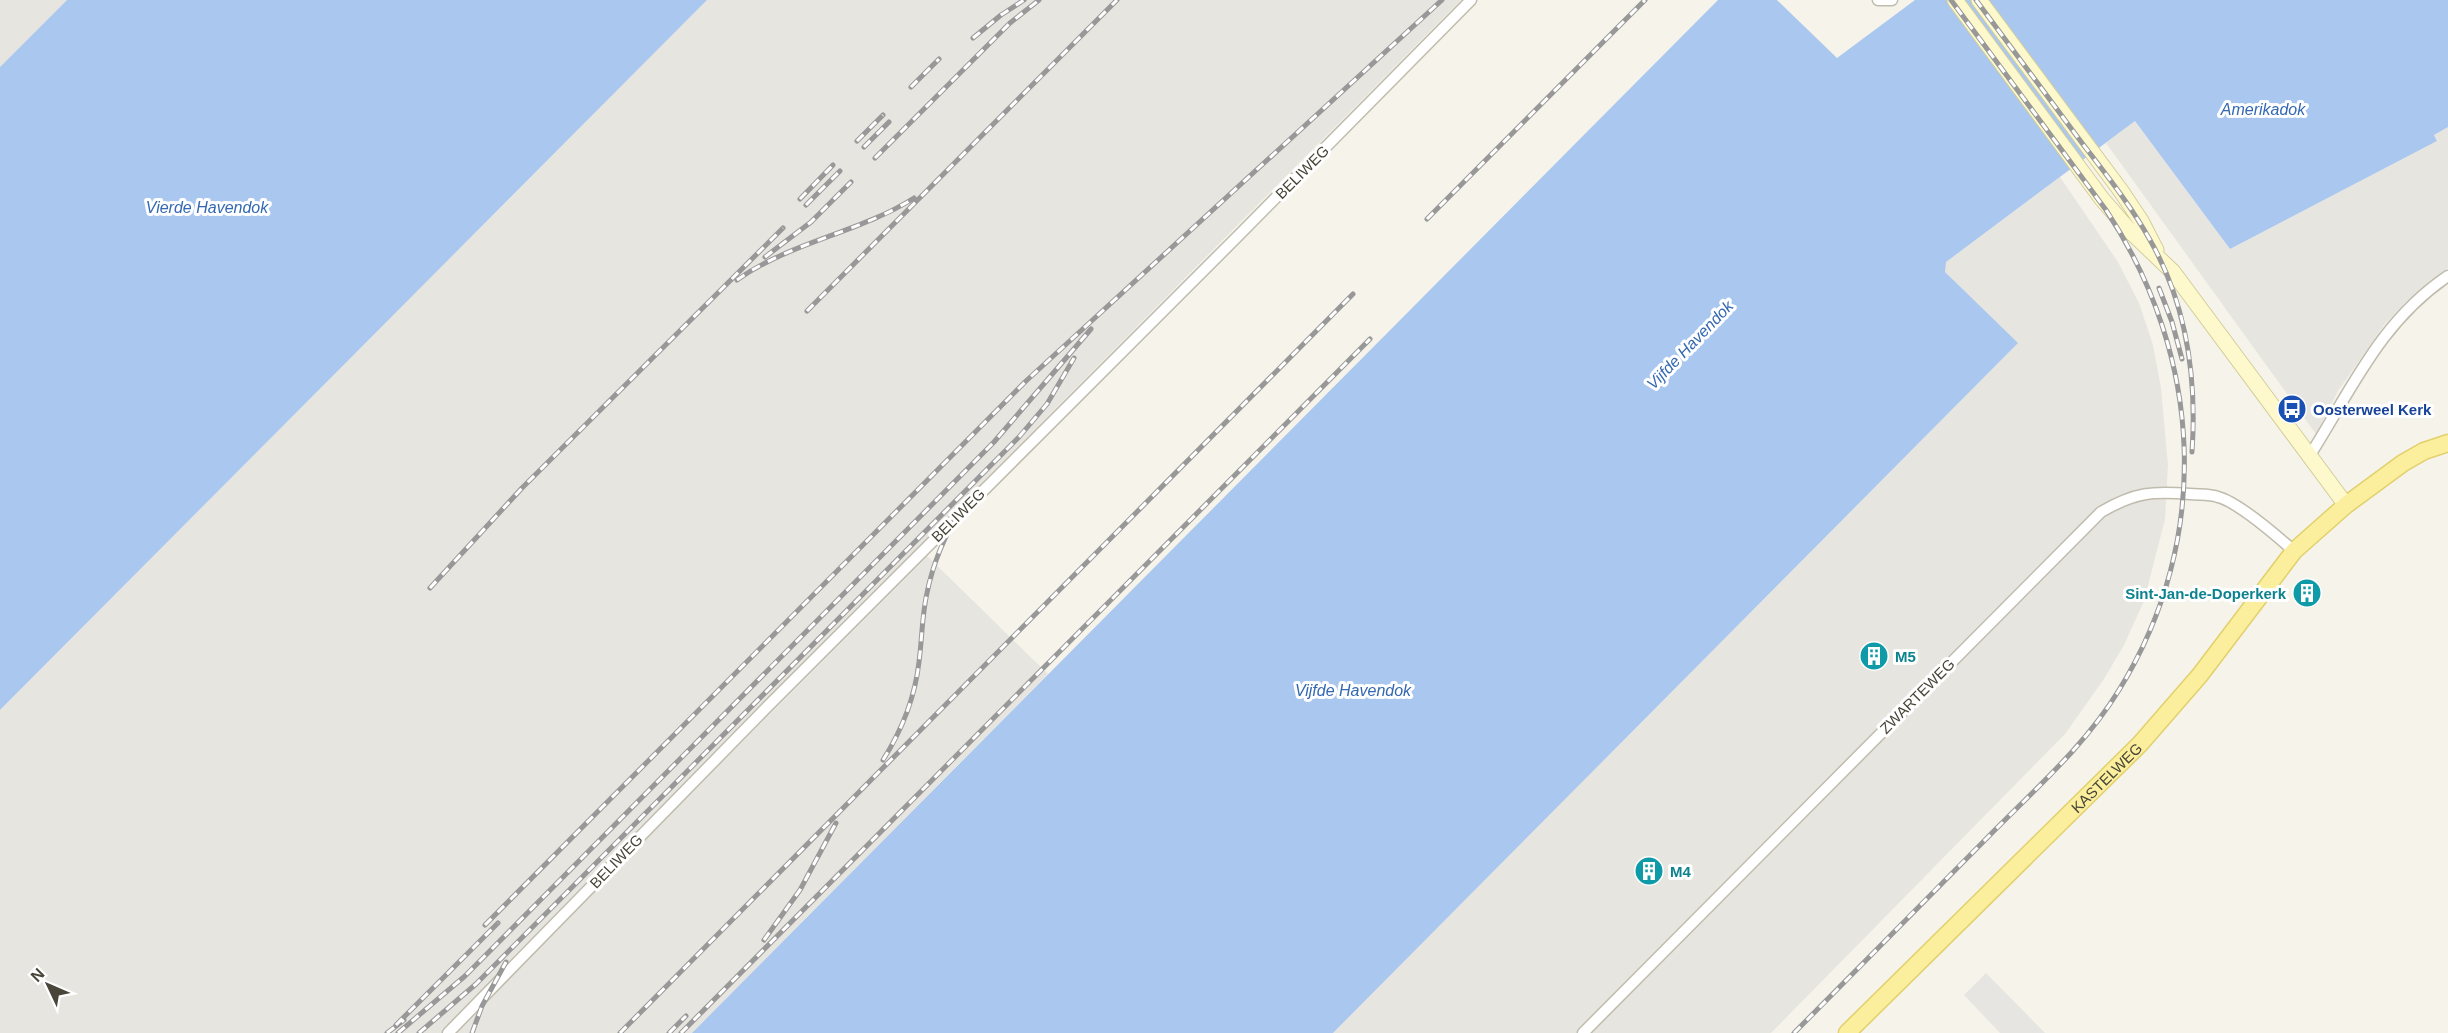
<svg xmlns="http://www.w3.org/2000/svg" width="2448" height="1033" viewBox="0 0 2448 1033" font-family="Arial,sans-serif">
<rect width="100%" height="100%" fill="#f5f3ea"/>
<!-- industrial -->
<path fill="#e7e5df" d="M0,0H67L0,67Z
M707,0H1461L918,547L1048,674L692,1033H0V710Z
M2135,121L2230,249L2437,141L2434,135L2448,127V268L2406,302L2384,325L2338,391L2316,434L2106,143Z
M2060,177L2118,262L2139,303L2153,345L2161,388L2168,465L2165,519L2144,601L2124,645L2104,679L2065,734L1771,1033H1333L2017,344L1945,272L1944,265L1946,262Z"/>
<!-- parking -->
<path fill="#e6e5e1" d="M1986,973L2045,1033H2000L1964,995Z"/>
<!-- water -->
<path fill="#a9c7ef" d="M67,0H707L0,710V67Z
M1718,0H1777L1837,58L1915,0H2448V127L2434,135L2437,141L2230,249L2135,121L1946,262L1945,272L2018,343L1333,1033H692Z"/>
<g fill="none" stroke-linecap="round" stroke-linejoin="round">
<!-- street casing -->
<g stroke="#c0bcad" stroke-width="13">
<path id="street" d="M1878,0H1892
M2310,455C2352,389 2380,322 2448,276
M448,1033L766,708L1240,234L1471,0
M1583,1033L2101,512C2135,492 2153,491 2190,494C2199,495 2210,494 2218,497C2238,502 2277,536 2294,551"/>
</g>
<!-- secondary casing -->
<g stroke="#d3cd9b" stroke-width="17">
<path id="secondary" d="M1955,0L2102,199L2128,229L2173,272L2346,505
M1979,0L2121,191L2141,221L2156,250"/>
</g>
<!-- primary casing -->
<g stroke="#e1d06c" stroke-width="19">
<g id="primary">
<path id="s1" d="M1847,1033L2140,744L2200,675L2294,551L2346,505L2403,463L2424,451L2448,443"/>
</g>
</g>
<!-- street -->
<use href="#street" stroke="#fff" stroke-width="10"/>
<!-- secondary -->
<use href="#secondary" stroke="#fdf9cc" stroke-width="15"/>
<!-- primary -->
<use href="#primary" stroke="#fbef9d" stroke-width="16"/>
<!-- rail casing -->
<g stroke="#989898" stroke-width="5">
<path id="rail" d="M1976,0C2010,46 2045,93 2079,139C2104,172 2130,204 2150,240C2187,305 2197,378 2192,452
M973,38L1001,15L1024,0
M911,87L939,59
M857,141L883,115
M864,147L889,122
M875,158L1010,23L1039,0
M800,199L833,165
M806,205L840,171
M1427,219L1645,0
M765,257L811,222L851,182
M737,280C790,242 859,233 914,198
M2159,288L2172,322L2182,359
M807,311L1117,0
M430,588L522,488L783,228
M883,760C902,730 915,697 919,662C922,639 922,615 927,593C934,558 949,526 969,496
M485,925L1026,381L1442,0
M764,940L800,890L836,823
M396,1025L498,923
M387,1033L404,1020
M398,1033L465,976L994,442L1091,329
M419,1033L476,984L1019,437L1047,404L1074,358
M472,1033L482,1006L506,962
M620,1033L1353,294
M669,1033L686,1016
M681,1033L1370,339
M1794,1033C1859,968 1923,902 1988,837C2034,790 2085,746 2119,690C2213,538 2203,357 2106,210L1951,0"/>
</g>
<!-- rail -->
<use href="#rail" stroke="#fff" stroke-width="3" stroke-dasharray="9" stroke-linecap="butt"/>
</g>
<!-- icons -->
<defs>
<g id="bus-disc" transform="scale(1.5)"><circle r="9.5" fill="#1a4fb4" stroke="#fff"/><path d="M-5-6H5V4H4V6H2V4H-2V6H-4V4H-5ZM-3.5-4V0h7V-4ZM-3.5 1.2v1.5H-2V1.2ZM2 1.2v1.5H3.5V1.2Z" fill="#fff"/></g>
<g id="building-disc" transform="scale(1.5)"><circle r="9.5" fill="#0f9aa8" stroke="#fff"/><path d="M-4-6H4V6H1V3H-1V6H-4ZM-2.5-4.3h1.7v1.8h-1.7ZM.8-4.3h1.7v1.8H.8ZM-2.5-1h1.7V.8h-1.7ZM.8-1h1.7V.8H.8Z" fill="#fff"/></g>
</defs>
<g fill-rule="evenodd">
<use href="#bus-disc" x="2292" y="409"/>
<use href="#building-disc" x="2307" y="593"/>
<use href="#building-disc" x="1874" y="656"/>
<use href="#building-disc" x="1649" y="871"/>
</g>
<g text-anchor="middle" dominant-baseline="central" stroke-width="6" stroke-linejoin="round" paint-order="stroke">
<!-- street labels -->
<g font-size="15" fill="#494538" stroke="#fff">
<text transform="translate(1302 172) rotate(-45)">BELIWEG</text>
<text transform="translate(958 515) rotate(-45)">BELIWEG</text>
<text transform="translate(1917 696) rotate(-45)">ZWARTEWEG</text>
<text stroke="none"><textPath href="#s1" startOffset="364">KASTELWEG</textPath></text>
<text transform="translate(616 861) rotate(-46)">BELIWEG</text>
</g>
<!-- transit labels -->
<g font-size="15" font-weight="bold" fill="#164399" stroke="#fff" text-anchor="start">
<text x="2313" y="409">Oosterweel Kerk</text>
</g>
<!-- culture labels -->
<g font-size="15" font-weight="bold" fill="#0d838f" stroke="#fff" text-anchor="start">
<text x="2286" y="593" text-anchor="end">Sint-Jan-de-Doperkerk</text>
<text x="1895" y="656">M5</text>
<text x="1670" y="871">M4</text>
</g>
<!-- water labels -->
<g font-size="16" font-style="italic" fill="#3468b2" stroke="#fff">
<text x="2263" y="109">Amerikadok</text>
<text x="207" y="207">Vierde Havendok</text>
<text transform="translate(1690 345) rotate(-46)">Vijfde Havendok</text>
<text x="1353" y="690">Vijfde Havendok</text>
</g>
</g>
<!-- north arrow -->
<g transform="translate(48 985) rotate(314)" stroke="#ffffff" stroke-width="4.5" paint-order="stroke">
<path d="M0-4.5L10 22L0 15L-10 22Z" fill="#494538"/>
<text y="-9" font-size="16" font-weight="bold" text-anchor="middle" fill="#494538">N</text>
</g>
</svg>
